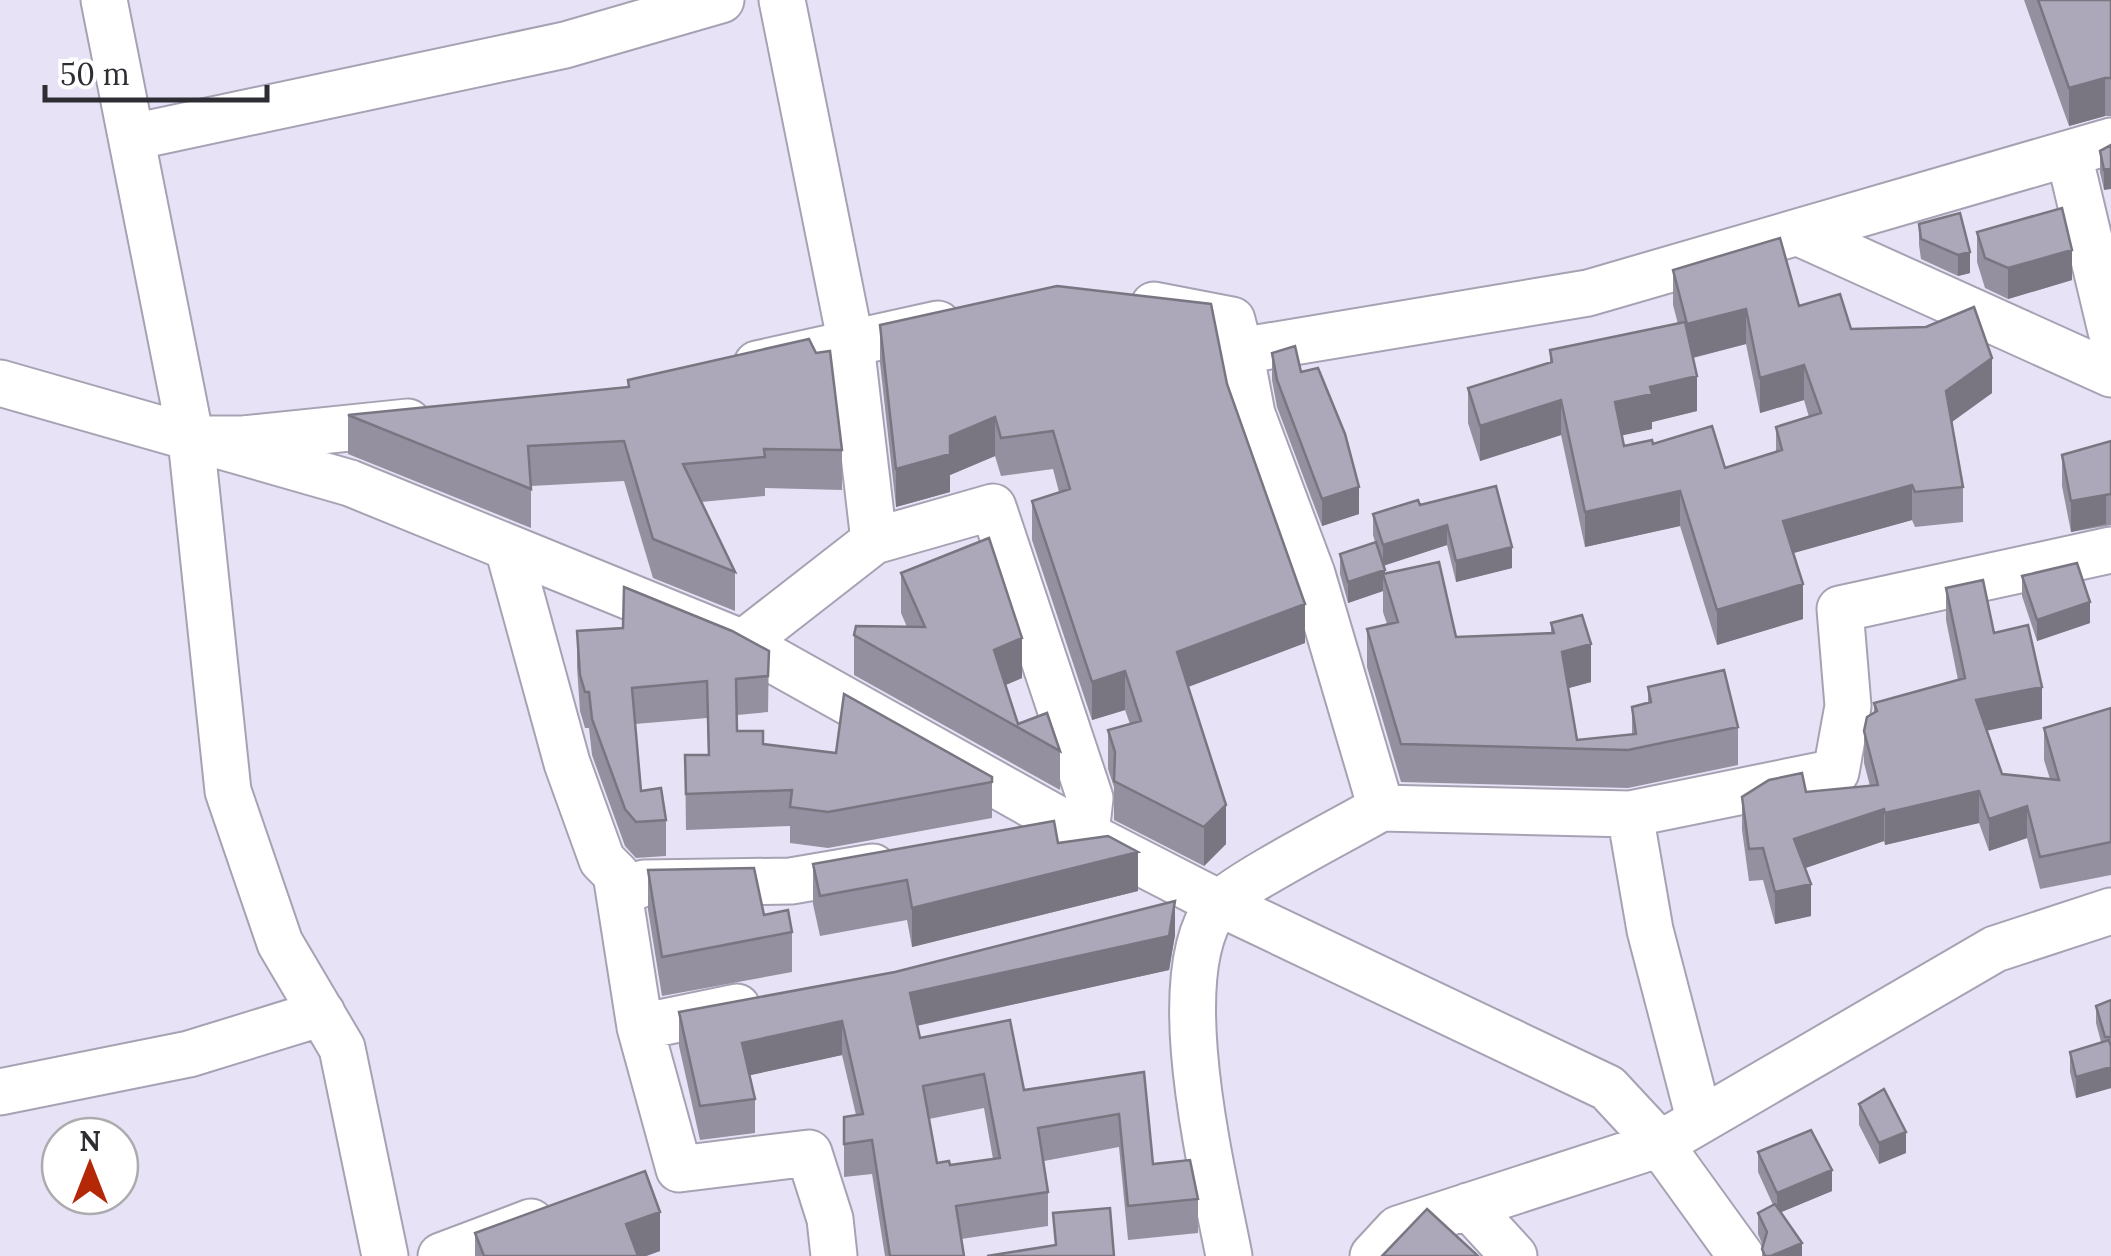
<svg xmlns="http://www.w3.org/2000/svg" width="2111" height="1256" viewBox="0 0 2111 1256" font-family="Lora,serif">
<rect width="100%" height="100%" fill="#e7e2f5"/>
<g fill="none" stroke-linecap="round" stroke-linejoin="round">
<!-- minor casing -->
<g stroke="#a7a2b3" stroke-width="49">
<path id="minor" d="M104,0L191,439L228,791L280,943L342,1048L385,1256
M133,137L565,45L721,0
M2069,155L2111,331
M1799,233L2111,374
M1154,305L1232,320L1240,351L1588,293L2111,141
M757,364L938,324
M0,383L350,483L743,643L1077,830L1219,903L1608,1088L1660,1144L1741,1256
M191,439H243L408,422
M874,541L993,507L1090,798L1086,834
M508,548L567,763L602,860L616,874L619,893L644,883L791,881L873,867
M743,643L874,541L851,344L782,0
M1381,808L1630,814L1836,772L1848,706L1840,609L2111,550
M1630,814L1650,930L1699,1118
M619,893L640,1027
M737,1007L640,1027L679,1169L809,1153L830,1219L834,1256
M0,1092L189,1054L322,1013
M1468,1206L1514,1256
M441,1256L531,1222
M1229,1256C1213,1172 1163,977 1217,906C1231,887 1352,825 1381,808L1312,574L1252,414L1240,351
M1373,1256L1398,1229L1660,1144L1995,949L2111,911"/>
</g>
<!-- minor -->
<use href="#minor" stroke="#fff" stroke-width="45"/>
</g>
<!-- wall -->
<path fill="#95909f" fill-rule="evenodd" d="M2024,0H2111V116H2105L2069,126Z
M2111,145L2104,190L2100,172V151Z
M1960,213L1970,273L1958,276L1921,259L1919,245V224Z
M1977,232L2072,280L2008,299L1985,288L1977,262Z
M1673,270L1799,306L1992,393L1952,422L1963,487V522L1915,527L1912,520L1793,553L1803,619L1717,645L1680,526L1585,547L1561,435L1480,461L1468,423V388L1550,362V350L1678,324L1673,305ZM1746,344L1760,413L1804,400L1809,417L1776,427V452L1725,468L1653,444L1624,446L1622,435L1652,429V422L1697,411L1693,358Z
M880,325L1227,384L1305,643L1188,687L1226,844L1204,866L1114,820V787L1108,769V730L1130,724L1125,710L1092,720L1032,540V501L1059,492L1053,469L1001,476L995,456L950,475V492L896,507L880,363Z
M1272,353L1301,372L1359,514L1322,526L1277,407L1272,380Z
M348,415L842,450V490L765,488V496L701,502L735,572V611L653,578L624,481L531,486V528L348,454Z
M2111,441V525L2071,532L2062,486V455Z
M1420,505L1512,568L1456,582L1447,545L1384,565L1385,574L1456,637L1551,633V623L1591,682L1568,688L1577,740L1632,735V707L1648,703V687L1738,727V765L1628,788L1401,782L1367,667V629L1387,624L1383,612V591L1348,603L1340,574V554L1375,542L1373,535V514Z
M901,573L1022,678L1005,685L1018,724L1060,751V790L854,675V635L907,627L901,613Z
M2022,576L2090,623L2037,641L2022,596Z
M1946,588L1994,633L2042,719L1987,730L2002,774L2050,779L2044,760V728L2111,708V875L2040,889L2027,838L1989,851L1979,823L1885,845L1884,841L1805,868L1811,916L1775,924L1763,880L1749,881L1742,830V797L1870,786L1864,763V731L1874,713V703L1958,680L1946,620Z
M577,631L769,651L768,712L737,715V731L763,744L992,777V818L828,848L790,843V826L686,830L685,755H708L707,718L635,724L641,791L666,820V856L636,858L625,846L592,755L589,728H585L580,711L577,667Z
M813,864L1138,891L912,947L907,920L820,936L813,904Z
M648,870L764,915L792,932V972L662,996L648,910Z
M1175,935L1169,970L917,1026L920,1038L1024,1090L1144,1072L1153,1164L1198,1199V1233L1128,1240L1119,1147L1044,1161L1048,1192V1226L961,1239L964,1256H885L872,1174L844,1177V1117L856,1115L842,1055L750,1075L755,1099V1133L700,1140L679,1046V1012ZM984,1108L993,1159L950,1165L937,1163L929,1119Z
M2111,1000V1088L2076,1098L2070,1072V1052L2101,1042L2096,1023V1006Z
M1859,1104L1906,1153L1879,1164L1859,1125Z
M1758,1152L1832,1191L1781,1212L1802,1256H1762L1763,1246L1758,1234V1213L1773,1205L1758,1172Z
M475,1233L660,1251L646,1256H475Z"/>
<!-- shaded-wall -->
<path fill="#797682" d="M2105,78V116L2069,126V88Z
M2111,168V189L2104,190V170Z
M2072,250V280L2008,299V268Z
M1970,252V273L1958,276V255Z
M1746,309V344L1687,359V324Z
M1992,358V393L1946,426V391Z
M1804,365V400L1760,413V378Z
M1697,376V411L1652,422V429L1615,437V402L1650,387Z
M1561,400V435L1480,461V426Z
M995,417V456L950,475V492L896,507V469L950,436Z
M1912,485V520L1783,556V521Z
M1359,487V514L1322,526V499Z
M1680,491V526L1585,547V512Z
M2106,494V524L2071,532V501Z
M1447,525V545L1383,566V545Z
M1512,547V568L1456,582V561Z
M1385,570V582L1383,574V591L1348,603V582Z
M1803,584V619L1717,645V610Z
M2090,602V623L2037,641V620Z
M1305,604V643L1177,691V652Z
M1022,638V678L994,690V650Z
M1591,644V682L1562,690V652Z
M1125,671V710L1092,720V682Z
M2042,687V719L1976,733V700Z
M1979,791V823L1885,845V813Z
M1226,805V844L1204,866V827Z
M2027,806V838L1989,851V819Z
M1884,809V841L1794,872V839Z
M1138,852V891L912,947V908Z
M1811,884V916L1775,924V892Z
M1175,901V935L1169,970L910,1027V993Z
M842,1021V1055L742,1077V1043Z
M2111,1067V1088L2076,1098V1077Z
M1906,1132V1153L1879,1164V1143Z
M1832,1170V1191L1777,1214V1193Z
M660,1212V1251L646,1256H626V1224Z
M1802,1243V1256H1771Z"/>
<!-- building -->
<path fill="#ada8b9" stroke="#797682" stroke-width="2.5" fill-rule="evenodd" d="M2038,0H2111V78H2105L2069,88Z
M2111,145V168L2104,170L2100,151Z
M2062,208L2072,250L2008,268L1985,258L1977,232Z
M1960,213L1970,252L1958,255L1921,239L1919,224Z
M1780,238L1799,306L1840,294L1851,329L1926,327L1974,307L1992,358L1946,391L1963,487L1915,492L1912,485L1783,521L1803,584L1717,610L1680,491L1585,512L1561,400L1480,426L1468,388L1552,362L1550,350L1685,322L1697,376L1650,387L1652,394L1615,402L1624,446L1652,440L1653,444L1712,426L1725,468L1782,450L1776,427L1821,413L1804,365L1760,378L1746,309L1687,324L1673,270Z
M1057,286L1211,304L1227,384L1305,604L1177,652L1226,805L1204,827L1114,781L1115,752L1108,730L1141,721L1125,671L1092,682L1032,501L1070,489L1053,431L1001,438L995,417L950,436V454L896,469L880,325Z
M809,339L816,353L830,351L842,450L764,449L765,457L683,464L735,572L653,539L624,441L528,446L531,489L348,415L629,387L628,380Z
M1295,346L1301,372L1318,368L1345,434L1359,487L1322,499L1277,380L1272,353Z
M2111,441V494L2071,501L2062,455Z
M1496,486L1512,547L1456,561L1447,525L1383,545L1373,514L1418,500L1420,505Z
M989,538L1022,638L994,650L1018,724L1047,713L1060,751L854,635L856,626L925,627L901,573Z
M1376,542L1385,570L1348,582L1340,554Z
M1439,562L1456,637L1554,633L1551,623L1582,615L1591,644L1562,652L1577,740L1636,734L1632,707L1651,702L1648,687L1724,670L1738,727L1628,750L1401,744L1367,629L1398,622L1383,574Z
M2077,563L2090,602L2037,620L2022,576Z
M1983,580L1994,633L2028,625L2042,687L1976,700L2002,774L2059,780L2044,728L2111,708V842L2040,857L2027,806L1989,819L1979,791L1885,813L1884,809L1794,839L1811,884L1775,892L1763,848L1749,849L1742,797L1769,780L1802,773L1806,792L1878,785L1864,731L1867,717L1877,711L1874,703L1965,678L1946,588Z
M624,587L732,631L769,651L768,676L736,679L737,731H763V744L836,753L844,694L992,777V782L828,812L790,807L792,790L686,794L685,755H709L707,681L632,688L641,791L661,788L666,820L636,822L625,809L592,719L589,692H585L580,675L577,631L623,628Z
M1054,821L1058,843L1108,836L1138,852L912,908L907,880L820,896L813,864Z
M754,868L764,915L788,910L792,932L662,957L648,870Z
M1175,901L1169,936L910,993L920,1038L1010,1020L1024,1090L1144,1072L1153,1164L1190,1160L1198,1199L1128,1206L1119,1114L1038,1128L1048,1192L956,1206L964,1256H890L872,1140L844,1144V1117L863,1114L842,1021L742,1043L755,1099L700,1106L679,1012L895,972ZM984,1074L1000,1158L950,1165L949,1161L937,1163L923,1086Z
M2111,1000V1037H2105L2096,1006Z
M2109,1040L2111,1047V1067L2076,1077L2070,1052Z
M1884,1089L1906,1132L1879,1143L1859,1104Z
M1811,1130L1832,1170L1777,1193L1758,1152Z
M645,1171L660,1212L626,1224L638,1256H484L475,1233Z
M1775,1204L1802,1243L1771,1256H1765L1762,1249L1767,1232L1758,1213Z
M1110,1208L1114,1256H987L1056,1245L1053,1213Z
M1427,1209L1478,1256H1382Z"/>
<!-- north arrow -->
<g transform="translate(90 1166)"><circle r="48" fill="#ffffff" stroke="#acabae" stroke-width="2.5"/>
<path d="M0-8L18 38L0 25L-18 38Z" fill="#b42808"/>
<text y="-15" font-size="28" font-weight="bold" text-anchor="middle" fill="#2f2d34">N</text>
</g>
<!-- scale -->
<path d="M45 85v15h222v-15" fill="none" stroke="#2f2d34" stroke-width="5"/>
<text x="60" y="85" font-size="30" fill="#2f2d34" stroke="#ffffff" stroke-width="8" paint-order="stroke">50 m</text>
</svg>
